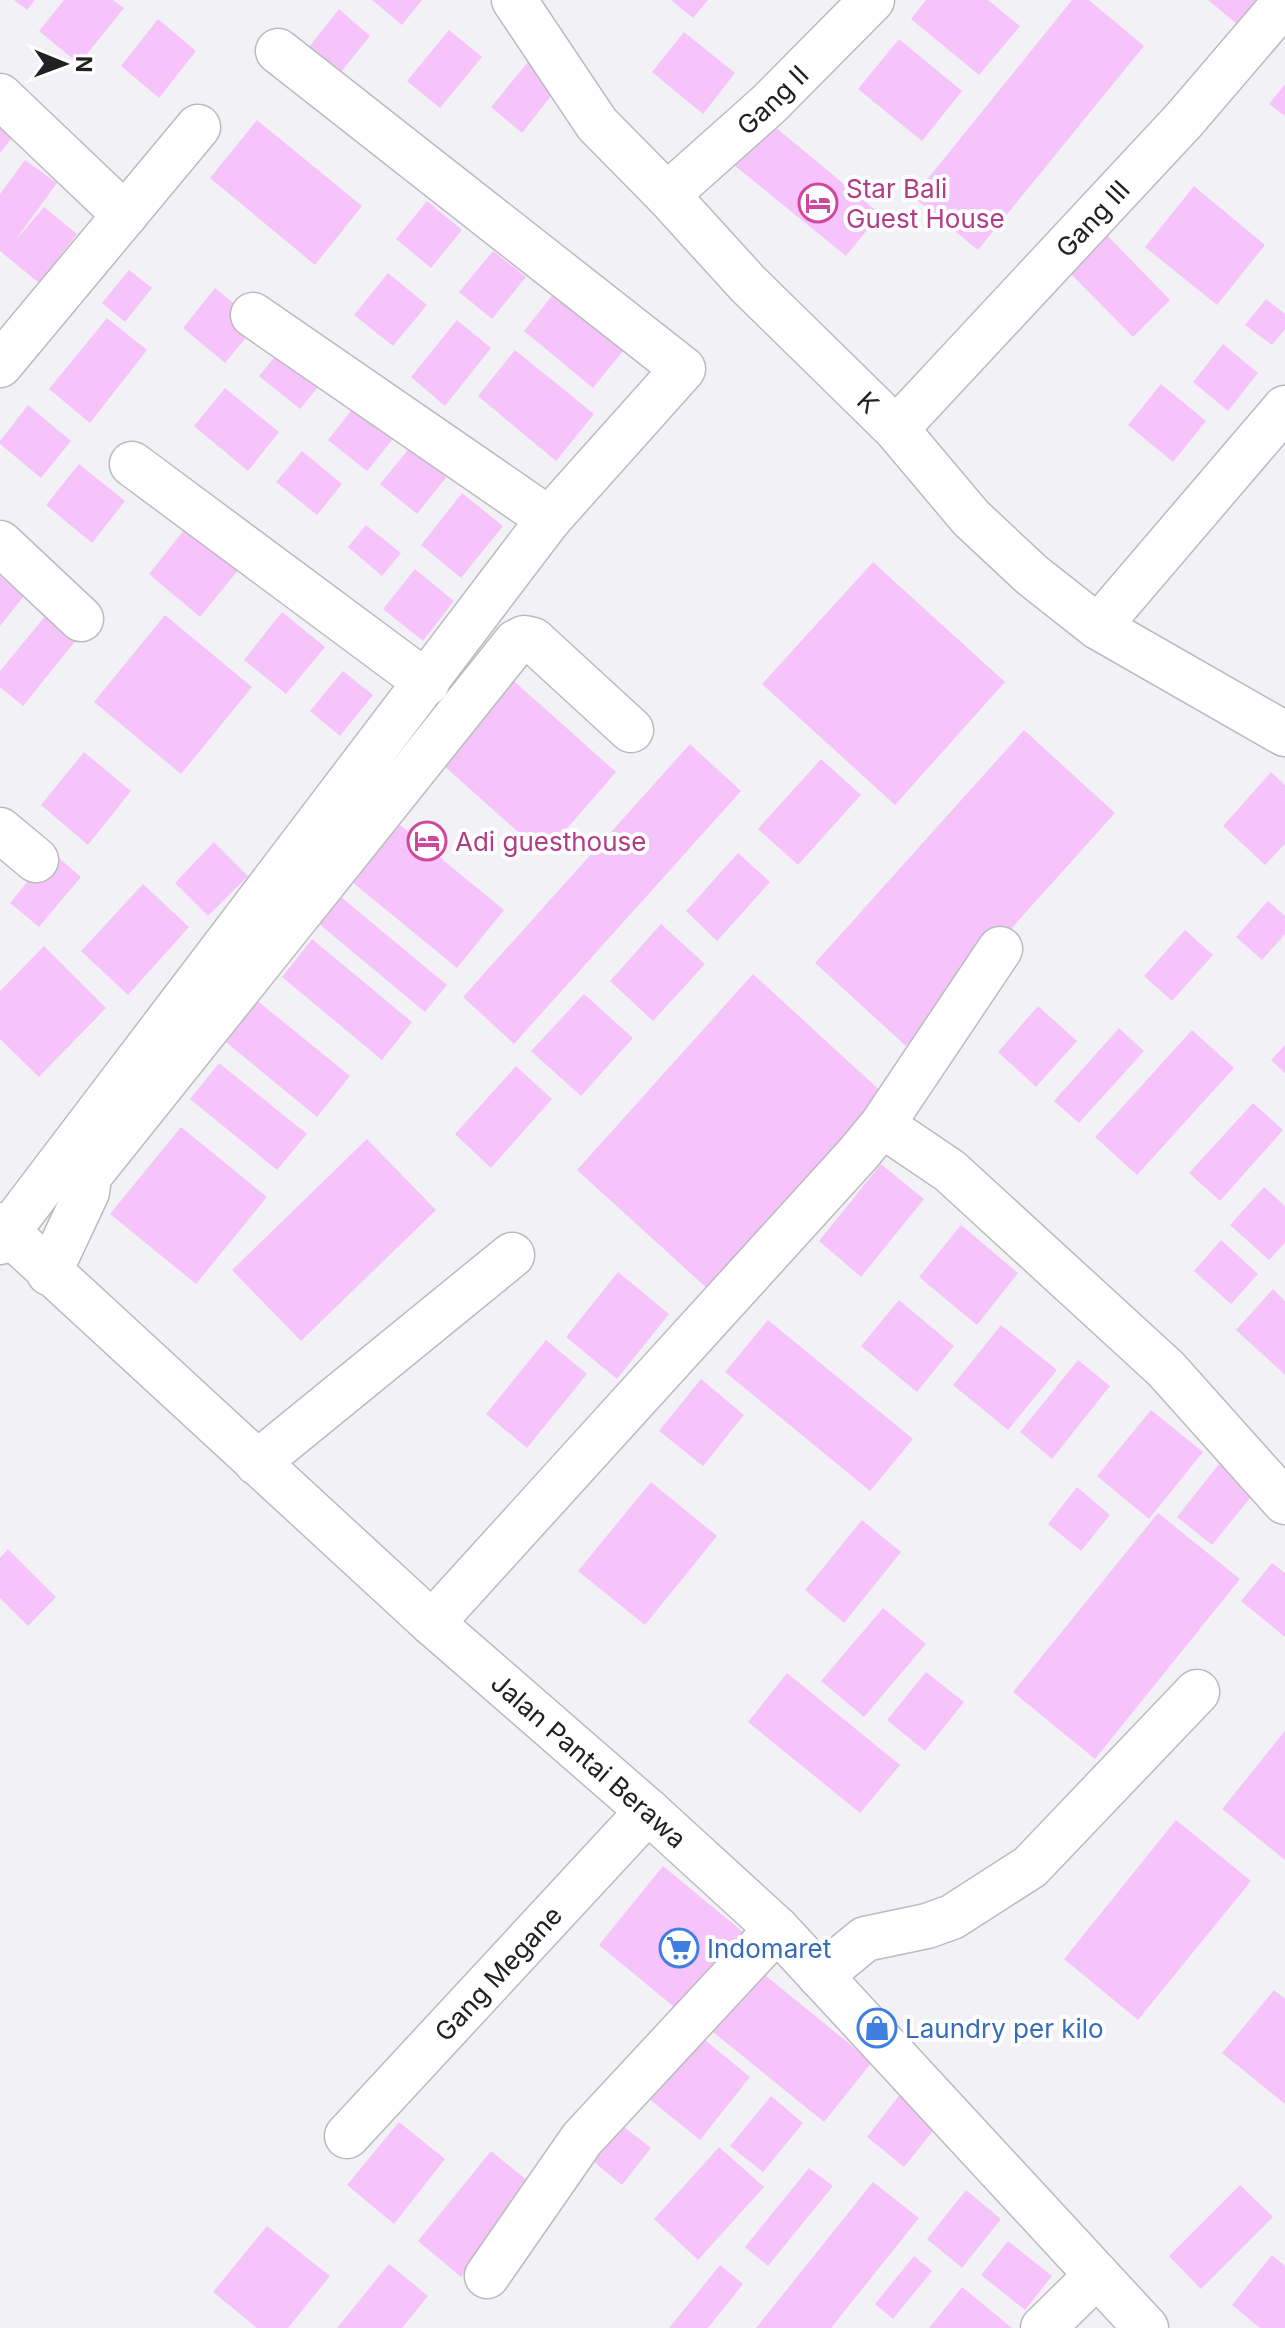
<svg xmlns="http://www.w3.org/2000/svg" width="1285" height="2328" viewBox="0 0 1285 2328" font-family="Inter,sans-serif">
<rect width="100%" height="100%" fill="#f2f2f6"/>
<!-- building -->
<path fill="#f6c4fb" d="M14,0H35L27,10Z
M64,0H113L124,8L79,64L39,31Z
M372,0H422L402,25Z
M671,0H708L693,18Z
M926,0H988L1020,26L979,75L911,19Z
M1072,0H1089L1144,46L978,250L913,197Z
M1208,0H1256L1237,24Z
M339,9L370,36L341,72L309,47Z
M158,19L196,51L159,98L121,66Z
M449,30L482,57L440,108L407,81Z
M684,32L735,73L703,114L652,72Z
M899,39L962,91L922,141L858,89Z
M528,62L558,87L522,133L491,107Z
M1285,84V116L1269,104Z
M0,111L20,128L0,153Z
M257,120L362,206L315,265L210,178Z
M768,121L880,214L846,256L734,165Z
M25,160L57,183L14,242L44,207L77,234L39,283L0,251V194Z
M1194,186L1265,245L1217,305L1145,247Z
M427,201L462,230L431,268L396,239Z
M1102,230L1170,300L1133,337L1065,268Z
M493,251L526,277L492,319L459,292Z
M129,270L152,288L125,322L102,303Z
M388,273L427,305L393,346L354,315Z
M562,283L632,340L593,388L524,331Z
M215,288L258,323L225,363L183,328Z
M1266,299L1285,314V329L1272,345L1245,325Z
M107,318L147,350L90,423L49,389Z
M457,320L491,348L445,406L411,377Z
M287,342L328,375L300,409L259,376Z
M1223,344L1258,373L1228,411L1193,382Z
M515,350L594,414L556,461L478,396Z
M1161,384L1206,421L1173,462L1128,425Z
M225,388L279,432L248,471L194,426Z
M362,397L401,429L367,471L328,440Z
M28,405L71,441L41,478L0,444V441Z
M411,446L448,475L417,514L380,484Z
M302,451L342,484L317,515L276,482Z
M79,464L125,501L92,543L46,505Z
M462,493L503,526L461,578L421,545Z
M192,520L244,563L200,617L149,574Z
M366,525L401,553L382,576L348,547Z
M873,562L1005,682L895,805L762,684Z
M415,569L454,601L423,641L383,609Z
M0,576L24,596L0,626Z
M51,609L81,634L23,706L0,687V671Z
M282,612L325,647L286,694L244,660Z
M165,615L252,687L181,774L94,702Z
M343,671L373,695L340,736L310,711Z
M506,674L616,772L544,855L434,757Z
M1024,730L1115,813L906,1046L815,963Z
M690,744L741,791L514,1044L463,997Z
M84,752L131,791L88,845L41,805Z
M821,759L861,795L798,865L758,829Z
M1271,772L1285,785V844L1265,865L1223,826Z
M393,819L504,910L457,968L346,877Z
M214,842L248,876L208,916L175,883Z
M52,852L81,877L39,927L10,903Z
M738,853L770,882L717,941L686,911Z
M143,884L189,927L128,995L81,951Z
M335,892L447,985L425,1012L313,919Z
M1268,901L1285,916V934L1262,960L1236,937Z
M661,924L705,964L653,1021L610,981Z
M1185,930L1213,955L1172,1001L1144,976Z
M312,939L412,1022L382,1060L282,977Z
M44,946L106,1008L39,1077L0,1039V991Z
M753,974L886,1096L710,1291L577,1170Z
M584,994L633,1038L581,1096L531,1051Z
M254,998L350,1076L317,1117L221,1038Z
M1038,1006L1077,1041L1036,1087L998,1052Z
M1119,1028L1144,1051L1079,1123L1054,1101Z
M1192,1030L1234,1068L1137,1175L1095,1137Z
M1285,1045V1073L1271,1060Z
M219,1063L307,1134L277,1170L190,1099Z
M516,1066L552,1099L491,1168L455,1134Z
M1253,1103L1283,1130L1220,1201L1189,1173Z
M181,1127L267,1197L196,1284L110,1214Z
M367,1139L436,1210L301,1341L232,1270Z
M881,1164L924,1199L861,1277L819,1241Z
M1264,1187L1285,1206V1243L1269,1260L1230,1225Z
M961,1225L1018,1273L977,1325L919,1277Z
M1221,1240L1258,1274L1231,1304L1194,1271Z
M618,1272L669,1314L617,1379L566,1337Z
M1273,1289L1285,1301V1375L1236,1330Z
M899,1300L954,1346L917,1392L861,1346Z
M768,1320L913,1439L870,1491L725,1372Z
M1001,1325L1057,1370L1008,1430L953,1385Z
M546,1340L587,1374L527,1448L486,1414Z
M1078,1360L1110,1386L1052,1459L1020,1432Z
M701,1379L744,1415L703,1466L659,1431Z
M1151,1410L1203,1452L1149,1519L1097,1476Z
M1219,1464L1254,1493L1212,1545L1177,1517Z
M651,1482L717,1536L645,1625L578,1571Z
M1077,1487L1110,1515L1081,1551L1048,1524Z
M1158,1513L1240,1579L1095,1759L1013,1692Z
M862,1520L901,1552L844,1623L805,1590Z
M8,1549L56,1597L28,1626L0,1598V1558Z
M1272,1563L1285,1573V1637L1241,1601Z
M883,1608L926,1644L864,1717L821,1681Z
M926,1672L964,1702L925,1751L887,1720Z
M787,1673L900,1765L860,1813L748,1722Z
M1285,1731V1860L1222,1809Z
M1176,1820L1251,1881L1138,2020L1064,1959Z
M663,1866L743,1932L679,2011L599,1945Z
M761,1972L872,2062L824,2122L713,2032Z
M1274,1990L1285,1999V2104L1222,2053Z
M699,2035L750,2077L700,2140L648,2098Z
M907,2085L945,2116L904,2167L867,2137Z
M771,2096L803,2123L763,2172L730,2146Z
M399,2122L445,2159L394,2224L347,2185Z
M623,2126L651,2148L622,2185L594,2162Z
M719,2147L764,2187L698,2260L654,2219Z
M491,2151L534,2186L461,2277L418,2241Z
M809,2168L833,2186L768,2266L745,2247Z
M873,2182L919,2218L831,2328H756Z
M1240,2185L1273,2217L1201,2289L1169,2256Z
M966,2190L1001,2219L962,2268L927,2239Z
M267,2226L330,2276L288,2328H257L213,2292Z
M1008,2241L1052,2276L1025,2310L981,2275Z
M1272,2255L1285,2266V2328H1260L1232,2305Z
M914,2256L932,2271L893,2319L875,2304Z
M389,2264L428,2296L402,2328H337Z
M720,2265L743,2284L708,2328H669Z
M962,2287L1012,2328H929Z"/>
<g fill="none" stroke-linecap="round" stroke-linejoin="round">
<!-- minor casing -->
<g stroke="#bbbbbf" stroke-width="47">
<g id="minor">
<path id="s1" d="M514,0L597,124L667,195L748,284L896,429L971,518L1032,575L1098,627L1285,734"/>
<path d="M0,96L125,215"/>
<path id="s2" d="M667,195L769,104L872,0"/>
<path d="M253,315L549,519"/>
<path d="M0,365L198,127"/>
<path id="s3" d="M896,429L1184,120L1285,2"/>
<path d="M132,464L427,683"/>
<path d="M0,543L81,619"/>
<path d="M1098,627L1285,408"/>
<path d="M0,830L36,860"/>
<path d="M882,1125L950,1171L1166,1369L1285,1502"/>
<path id="s4" d="M0,1225L432,1623L648,1811L777,1929L1146,2328"/>
<path d="M0,1242L549,519L683,369L278,51"/>
<path d="M49,1273L87,1192L89,1176L516,642L524,638L533,640L631,730"/>
<path d="M257,1463L512,1255"/>
<path d="M432,1623L858,1154L882,1125L1000,949"/>
<path d="M820,1976L865,1939L927,1926L952,1917L1030,1867L1197,1692"/>
<path id="s5" d="M347,2136L648,1811"/>
<path d="M487,2276L582,2139L777,1929"/>
<path d="M1043,2328L1097,2275"/>
</g>
</g>
<!-- minor -->
<use href="#minor" stroke="#fff" stroke-width="44"/>
</g>
<!-- icons -->
<defs>
<g id="hotel-ring" transform="scale(2)"><circle r="9.5" fill="#fff" stroke="#d1479c" stroke-width="1.5"/><path d="M-6-4.5h1.5V1H6V5H4.5V3h-9V5H-6ZM-4 0a1.8 1.8 0 1 1 3.6 0ZM.5 0V-2.5h3Q6-2.5 6 0Z" fill="#d1479c"/></g>
<g id="supermarket-ring" transform="scale(2)"><circle r="9.5" fill="#fff" stroke="#3f7fe0" stroke-width="1.5"/><path d="M-6-5.5h2.5l.6 2H6L4.5 2H-2.5L-4.4-4H-6ZM-1.5 3.2a1.3 1.3 0 1 0 .1 0ZM3 3.2a1.3 1.3 0 1 0 .1 0Z" fill="#3f7fe0"/></g>
<g id="shop-ring" transform="scale(2)"><circle r="9.5" fill="#fff" stroke="#3f7fe0" stroke-width="1.5"/><path d="M-5-2.5h2.3a2.7 3.5 0 0 1 5.4 0H5L5.5 6h-11ZM-1.5-2.5h3a1.5 2.3 0 0 0-3 0Z" fill="#3f7fe0"/></g>
</defs>
<g fill-rule="evenodd">
<use href="#hotel-ring" x="818" y="203"/>
<use href="#hotel-ring" x="427" y="841"/>
<use href="#supermarket-ring" x="679" y="1948"/>
<use href="#shop-ring" x="877" y="2028"/>
</g>
<g text-anchor="middle" dominant-baseline="central" stroke-width="8" stroke-linejoin="round" paint-order="stroke">
<!-- street labels -->
<g font-size="26" fill="#212123" stroke="#fff">
<text stroke="none"><textPath href="#s2" startOffset="142">Gang II</textPath></text>
<text stroke="none"><textPath href="#s3" startOffset="288">Gang III</textPath></text>
<text stroke="none"><textPath href="#s1" startOffset="538">K</textPath></text>
<text stroke="none"><textPath href="#s4" startOffset="796">Jalan Pantai Berawa</textPath></text>
<text stroke="none"><textPath href="#s5" startOffset="222">Gang Megane</textPath></text>
</g>
<!-- hotel labels -->
<g font-size="26" fill="#b23c85" stroke="#fff" text-anchor="start">
<text x="846" y="188">Star Bali<tspan x="846" dy="30">Guest House</tspan></text>
<text x="455" y="841">Adi guesthouse</text>
</g>
<!-- shop labels -->
<g font-size="26" fill="#366cbe" stroke="#fff" text-anchor="start">
<text x="707" y="1948">Indomaret</text>
<text x="905" y="2028">Laundry per kilo</text>
</g>
</g>
<!-- north arrow -->
<g transform="translate(64 64) rotate(91)" stroke="#ffffff" stroke-width="6" paint-order="stroke">
<path d="M0-6L14 30L0 20L-14 30Z" fill="#212123"/>
<text y="-12" font-size="22" font-weight="bold" text-anchor="middle" fill="#212123">N</text>
</g>
</svg>
